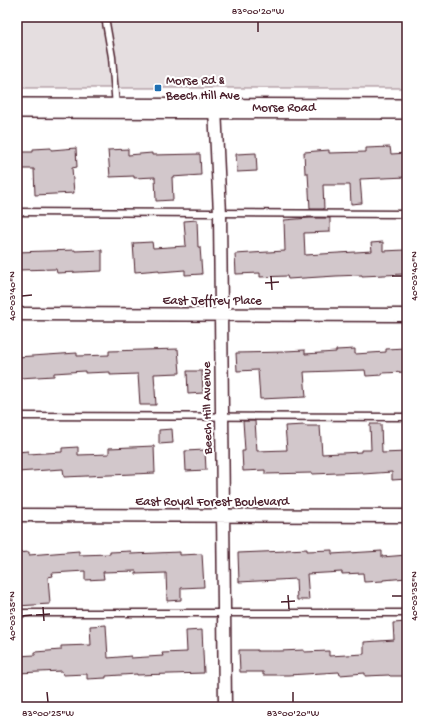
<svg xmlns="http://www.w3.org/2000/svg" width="424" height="724" viewBox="0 0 424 724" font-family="'Gochi Hand',sans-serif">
<rect width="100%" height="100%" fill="#fff"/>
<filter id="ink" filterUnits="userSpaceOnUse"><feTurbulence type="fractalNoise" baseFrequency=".025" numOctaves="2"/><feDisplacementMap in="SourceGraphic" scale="8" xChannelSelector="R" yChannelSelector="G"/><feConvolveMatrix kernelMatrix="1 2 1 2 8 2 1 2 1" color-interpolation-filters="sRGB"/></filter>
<g filter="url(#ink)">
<!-- green -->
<path fill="#e5dee0" stroke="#987e86" d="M17,17H407V88H17Z"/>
<!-- building -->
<path fill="#d2c7cb" stroke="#4a1f2b" d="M390,147L391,154L407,153V177L360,179L362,203L351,204L350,185H323L324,209H310L308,173H305L304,152L329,150V153L366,152V148Z
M51,148V150L76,148L77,167L72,168L74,193L35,195L34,169H17V152H33V149Z
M128,149V155L152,153V155L200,154L201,175L172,177L173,200L156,201L155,177L134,178V176L110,177L108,150Z
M256,153L257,171L237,172L236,154Z
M310,218H330V232L304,233L305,255L372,251L371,243L383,242V251L405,250L406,274L362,276V275L336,276L288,279L287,276L260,277V273L236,274L235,254L285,251L284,220Z
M197,220L198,247H200L202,274L185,275V270L159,272V270L135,272L133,243L152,242L153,248L186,246L184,221Z
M75,250V251L102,250V271L57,273L56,269L17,270V252Z
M405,348L406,372L382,373V375L366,376L365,370L304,372L306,397L260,399L258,370L237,371L236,353L285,352V351L305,350V354L336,352V350L355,349V354L386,352V349Z
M178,349L180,373L154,374L156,405H140L138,374L110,375V372L85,373V371L54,373V376L19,378V375L17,376V357L77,353V356L109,355V351Z
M187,371H202L203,393L188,394Z
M243,421H255L257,451L287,450L285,426L305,425V426H320L322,454L361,452V450H371L370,424H381L382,453L407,452V479L392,480V472L363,474V472L312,474V473L265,474V470L243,471L242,451H245Z
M172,429L173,443L159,444V430Z
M154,446L155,473L64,477L63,469L17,472V452L28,451V454L62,452V448L78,447V455L109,454V448Z
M205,450L206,470L186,471L185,451Z
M307,549V551L332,550V554L382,551V557L407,555V578L383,580V581L364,582L363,573L342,574V572L307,574L309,600H297L296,579L239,582L238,553L286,551V550Z
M79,551V555L110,554V552L131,551V554L180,552V555L202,554L204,587L181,588V600L167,601L166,573L136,574V571L103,572L104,579L85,580V571L52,573L53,576L48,577L50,604L17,606V553L29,552V555Z
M407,622V676H390L389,675L365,676V673L340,675L339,672L288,675H263V672H240L239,650H257V651H280L304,650V652L329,651V656L364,654V642L394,640L393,623Z
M106,625L108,658L131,656V658L163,656L162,653L187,652L186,631L202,630L204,673L137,675V674L106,676V678L87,679V674L63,675L62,671L17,673V656L35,655V652L61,650V646L91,645L90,626Z"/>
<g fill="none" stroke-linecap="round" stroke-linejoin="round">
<!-- lane casing -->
<g stroke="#4a1f2b" stroke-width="9">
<path id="lane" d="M105,17L112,57L116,107
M17,212L407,214
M17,416L407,417
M17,613H407"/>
</g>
<!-- street casing -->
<g stroke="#4a1f2b" stroke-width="15">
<path id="street" d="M215,108L220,214L225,707
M17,314L407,315
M17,515L407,516"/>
</g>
<!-- primary casing -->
<g stroke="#4a1f2b" stroke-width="22">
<path id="primary" d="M17,108L407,109"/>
</g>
<!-- lane -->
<use href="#lane" stroke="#fff" stroke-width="6"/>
<!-- street -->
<use href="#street" stroke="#fff" stroke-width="12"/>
<!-- primary -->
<use href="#primary" stroke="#fff" stroke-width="19"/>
</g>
</g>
<!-- ticks -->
<path fill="none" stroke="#4a1f2b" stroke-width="1.5" d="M258,22V32M271,276L272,290M392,276H402M265,283L279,282M22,296L32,295M288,595L289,609M392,596H402M281,602L295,601M43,607L44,621M36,615L50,614M22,616L32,615M47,692L48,702M293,692V702"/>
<!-- markers -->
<rect fill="#1f6fb2" stroke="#fff" stroke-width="1.5" x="154" y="84" width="8" height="8" rx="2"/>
<g text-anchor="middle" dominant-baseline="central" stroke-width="4" stroke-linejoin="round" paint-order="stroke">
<!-- poi labels -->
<g font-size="13" fill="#4a1f2b" stroke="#fff" text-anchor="start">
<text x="166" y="81">Morse Rd &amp;<tspan x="166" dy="15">Beech Hill Ave</tspan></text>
</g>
<!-- street labels -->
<g font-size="13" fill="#4a1f2b" stroke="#fff">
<text x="284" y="108">Morse Road</text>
<text x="212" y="301">East Jeffrey Place</text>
<text transform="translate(208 408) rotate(-91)">Beech Hill Avenue</text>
<text x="212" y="502">East Royal Forest Boulevard</text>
</g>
</g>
<!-- margin -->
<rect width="424" height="724" fill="none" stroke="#fff" stroke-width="44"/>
<rect x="22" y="22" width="380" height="680" fill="none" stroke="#4a1f2b" stroke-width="1.5"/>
<g font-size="10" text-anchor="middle" fill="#4a1f2b">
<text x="258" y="14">83°00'20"W</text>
<text transform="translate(413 276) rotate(-90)" y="4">40°03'40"N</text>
<text transform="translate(11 296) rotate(-90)" y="4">40°03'40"N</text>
<text transform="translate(413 596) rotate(-90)" y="4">40°03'35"N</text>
<text transform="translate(11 616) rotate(-90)" y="4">40°03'35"N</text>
<text x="48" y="716">83°00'25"W</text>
<text x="293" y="716">83°00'20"W</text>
</g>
</svg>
